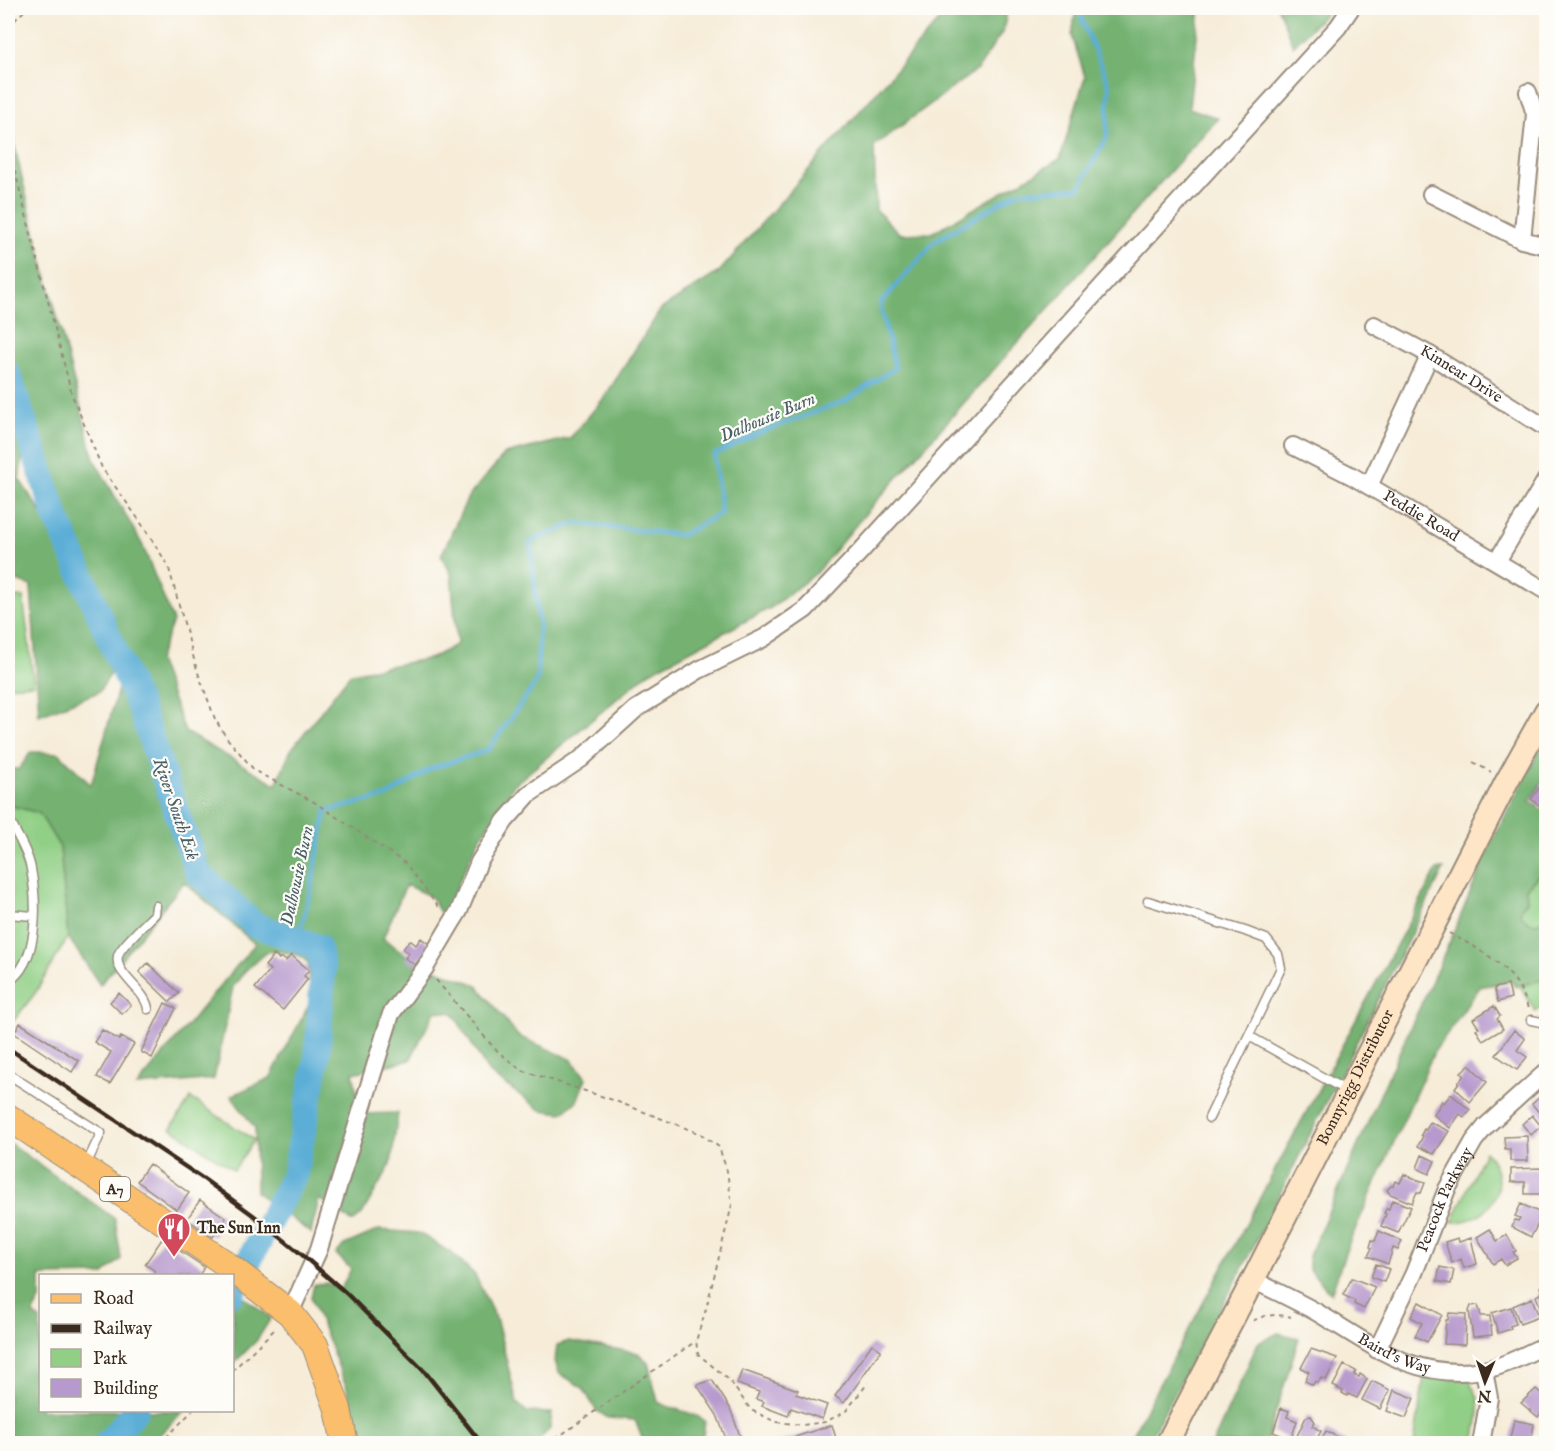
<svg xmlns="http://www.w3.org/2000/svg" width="1554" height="1451" viewBox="0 0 1554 1451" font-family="'IM FELL English',serif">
<rect width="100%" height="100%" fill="#fdfcf7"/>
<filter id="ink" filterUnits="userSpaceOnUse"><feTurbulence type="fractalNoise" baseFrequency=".0167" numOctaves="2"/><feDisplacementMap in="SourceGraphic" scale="12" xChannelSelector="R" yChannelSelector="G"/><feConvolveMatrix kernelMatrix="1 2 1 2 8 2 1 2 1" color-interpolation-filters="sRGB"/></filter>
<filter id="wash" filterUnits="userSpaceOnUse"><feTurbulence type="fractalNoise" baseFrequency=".008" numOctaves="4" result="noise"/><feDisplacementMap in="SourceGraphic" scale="24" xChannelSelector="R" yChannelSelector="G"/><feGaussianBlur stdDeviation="1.35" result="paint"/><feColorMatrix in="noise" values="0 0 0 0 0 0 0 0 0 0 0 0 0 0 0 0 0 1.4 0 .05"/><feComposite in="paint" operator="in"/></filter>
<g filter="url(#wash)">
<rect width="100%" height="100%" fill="#f6ecd8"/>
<!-- green -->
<path fill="#90cf85" stroke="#667c52" stroke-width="1.5" d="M23,597L34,684L8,686V598Z
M8,805L40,813L60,847L68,937L36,992L8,1028Z
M1546,868V917L1537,924L1529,922L1521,915V908L1527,901L1526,889Z
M1546,979V1003H1544L1536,1012L1520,986Z
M191,1098L254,1140L234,1170L171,1128Z
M1485,1151C1513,1181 1492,1223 1452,1222Z
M1424,1376L1471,1379V1385C1485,1401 1477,1424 1474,1443L1414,1444Z"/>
<!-- forest -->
<path fill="#74b272" stroke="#586e48" stroke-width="1.5" d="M950,8H1008L1003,31L978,69L874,146L876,210L900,234L932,233L1060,159L1085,77L1072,36L1076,8H1200L1189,108L1218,118L866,513L816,573L772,607L648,673L514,785L477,843L443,917L430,896L406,885L383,938L416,962L477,985L518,1036L571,1059L586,1078L577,1101L562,1113L541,1110L489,1073L453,1013L435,1011L410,1060L353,1073L361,1114L398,1113L391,1164L362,1214L353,1222L319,1199L311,1233L256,1192L255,1128L231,1096L270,1078L311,1001L308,963L301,956L274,950L265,953L245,971L233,987L214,1079L137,1086L255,944L184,882L100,985L68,937L60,847L39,813L8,805V769H19L31,752L59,753L91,785L123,671L69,542L27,432L19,479L53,530L117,664L99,692L39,715L31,586L8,578V541L13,526L8,490V70L12,135L31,216L94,459L142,544L173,621L158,660L185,732L276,784L291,750L351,673L432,658L457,644L451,573L441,556L468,497L505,454L570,438L604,398L661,309L719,272Z
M1278,8H1331L1293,46Z
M1546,738V776L1530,801L1546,813V868L1526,888L1527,901L1521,908V915L1529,922L1537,923L1546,917V979L1515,987L1511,981L1480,987L1434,1052L1347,1248L1331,1294L1309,1269V1256L1392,1068L1451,939L1490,845Z
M1444,869L1238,1277L1147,1443L1127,1444L1437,870Z
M8,1142L115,1219L121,1259L103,1275L40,1276V1300L33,1313L40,1319V1410L184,1411L151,1443H8Z
M379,1230L419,1233L453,1254L475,1275L497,1322L517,1403L527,1412L552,1413L550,1429L535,1443H357L348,1391L311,1297L314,1285L327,1283L340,1290L351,1269L336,1254L344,1245Z
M233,1289L271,1318L257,1340L233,1364Z
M1278,1333L1299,1338L1266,1443H1213L1258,1343Z
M569,1341L638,1353L648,1363L658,1402C673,1411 691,1410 705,1421L702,1443H644L635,1420L608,1418L596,1410L583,1388L559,1373L555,1361L557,1345Z"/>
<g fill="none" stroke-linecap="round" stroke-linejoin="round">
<!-- stream -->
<path stroke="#5caed7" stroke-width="4.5" d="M298,940L311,889L326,811L387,796L432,768L488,750L537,681L539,624L530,542L575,523L682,535L721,513L714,455L759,433L845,401L895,368L880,304L935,241L1018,192L1079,188L1107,137L1109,85L1082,20L1080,8"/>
<!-- river -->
<path stroke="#5caed7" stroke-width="26" d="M8,374L56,516L140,708L198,873L255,925L318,947L323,971L317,1058L295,1173L232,1293
M106,1444L136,1410"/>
</g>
<g id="blocks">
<!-- building -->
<path fill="#b79acd" d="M1542,784L1546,787V803L1543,808L1531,799Z
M421,938L430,945L415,965L405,958L409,953L403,949L410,940L416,945Z
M274,955L279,959L281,957L286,961L291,955L309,970L304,976L308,979L283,1010L255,988L270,970L265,966Z
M148,963L179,993L170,1002L139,972Z
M1508,985L1511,998L1498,1002L1494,988Z
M119,993L131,1005L122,1014L110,1002Z
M165,1003L176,1008L152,1058L141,1052Z
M1494,1006L1500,1016L1497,1019L1503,1029L1483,1041L1476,1029L1479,1028L1473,1019Z
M20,1023L79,1061L72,1072L14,1033Z
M102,1030L119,1040L121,1037L134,1044L110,1084L97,1077L111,1052L94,1042Z
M1514,1030L1525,1039L1517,1050L1527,1057L1517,1070L1496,1055Z
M1469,1065L1487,1082L1470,1102L1455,1088L1464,1075L1461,1072Z
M1451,1094L1470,1110L1464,1117L1460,1114L1450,1128L1434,1115L1442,1101L1444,1103Z
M1542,1095L1546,1100V1121L1532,1104Z
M1532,1115L1541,1126L1531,1135L1522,1124Z
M1430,1122L1449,1131L1434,1154L1418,1146L1423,1136L1421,1135L1424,1129L1426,1130Z
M1527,1136L1528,1161H1510V1149H1505L1504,1137Z
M1422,1155L1435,1161L1429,1174L1417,1168Z
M149,1164L189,1193L177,1210L137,1181Z
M1542,1168L1543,1184L1546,1183V1191L1543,1192V1194H1525V1182H1511V1169Z
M1404,1174L1425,1183L1421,1193L1417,1192L1412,1203L1390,1194L1387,1190L1391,1186H1393L1395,1181L1400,1183Z
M200,1200L226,1218L213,1237L187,1219Z
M1392,1200L1411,1207L1398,1233L1381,1226L1386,1214L1384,1213L1387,1208L1389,1209Z
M1521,1204L1543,1214L1531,1237L1512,1227L1515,1220L1518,1221L1520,1218L1515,1216Z
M1490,1229L1497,1241L1507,1235L1516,1251L1513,1252L1517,1258L1505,1265L1501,1259L1493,1264L1477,1237Z
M1379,1231L1402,1241L1398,1250L1393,1248L1388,1264L1368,1256L1372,1248L1370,1247L1372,1240L1375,1241Z
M1458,1238L1459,1242L1471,1238L1477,1264L1464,1268L1461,1259L1452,1263L1445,1242Z
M162,1239L204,1267L199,1276H152L155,1271L145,1264Z
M1376,1264L1389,1269L1384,1282L1371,1277Z
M1440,1267L1454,1270L1451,1284L1437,1281Z
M1352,1278L1375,1287L1364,1309L1354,1304L1355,1301L1343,1295Z
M1546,1284V1316L1544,1317L1536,1296L1542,1293L1540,1287Z
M1532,1298L1539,1317L1520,1324L1513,1306Z
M1419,1302L1442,1315L1427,1342L1415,1336L1422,1323L1411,1317Z
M1478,1305L1481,1316H1490L1492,1335L1473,1337L1469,1311L1471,1306Z
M1511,1307L1516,1324L1510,1326L1511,1329L1498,1333L1492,1313Z
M1449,1313L1466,1314L1465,1345L1444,1344L1446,1320H1448Z
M872,1344L881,1350L844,1403L835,1396Z
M1311,1349L1337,1358L1326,1380L1321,1378L1318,1383L1315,1381L1313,1385L1305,1381L1309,1372L1301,1368Z
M1344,1365L1356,1371L1354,1375L1359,1377L1360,1374L1367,1379L1357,1398L1348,1394L1347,1396L1342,1393L1343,1391L1333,1386Z
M742,1370L798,1390L796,1394L827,1405L822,1419L791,1408L788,1416L762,1406L764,1402L756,1399L759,1392L737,1384Z
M712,1380L730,1408L743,1444H728L717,1415L697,1385Z
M1372,1381L1390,1390L1380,1409L1362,1400Z
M1536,1389L1546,1398V1407L1538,1417L1521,1403Z
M1394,1390L1414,1398L1406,1418L1387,1411Z
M1281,1408L1289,1411L1287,1417L1297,1421L1291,1439L1273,1432Z
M1311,1416L1315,1422L1312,1426L1321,1431L1314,1444H1300L1302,1441L1296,1438L1306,1417Z
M1514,1420L1534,1424L1531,1443L1510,1439Z
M832,1425L836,1438L818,1444H773Z
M1326,1431L1339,1438L1349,1444H1319Z"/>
</g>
</g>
<g filter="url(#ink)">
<use href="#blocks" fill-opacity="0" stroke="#988b7b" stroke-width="1.5"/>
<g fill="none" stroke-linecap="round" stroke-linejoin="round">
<!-- lane casing -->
<g stroke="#988b7b" stroke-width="11">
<path id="lane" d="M8,818C16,833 28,852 31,869C37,902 40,961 8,982
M1148,901L1245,931L1266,939L1278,954L1281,968L1209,1118
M8,914L34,916
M148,1009C146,989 110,972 119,953C124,943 146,923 155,914L156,906
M1531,1020L1546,1023
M1249,1036L1347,1091
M8,1074L101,1133L86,1165"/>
</g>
<!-- street casing -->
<g stroke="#988b7b" stroke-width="20">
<g id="street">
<path d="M1431,194L1522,240L1546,246"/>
<path d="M1522,240L1535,114L1528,92"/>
<path id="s1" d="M1374,325L1430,355L1546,428"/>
<path id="s2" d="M1293,446L1352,476L1546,591"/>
<path d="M1369,486L1430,355"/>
<path d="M1497,561L1546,480"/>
<path id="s3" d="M1253,1280C1275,1291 1297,1301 1318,1313C1372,1345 1415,1381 1483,1370C1504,1367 1526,1354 1546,1345"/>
<path d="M290,1313L319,1249L391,1014L425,968L451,924L459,911L479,862L505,821L529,794L581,759L636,709L699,670L764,638L805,610L861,551L1338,27L1351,8"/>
<path id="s4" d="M1377,1350L1414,1273L1447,1189L1474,1141L1486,1126L1546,1072"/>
<path d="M1481,1444L1489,1398L1484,1370"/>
</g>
</g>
<!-- secondary casing -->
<g stroke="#988b7b" stroke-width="26">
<g id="secondary">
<path id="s5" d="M1167,1444L1253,1280L1507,781L1546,711"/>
</g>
</g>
<!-- primary casing -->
<g stroke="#988b7b" stroke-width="28">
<path id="primary" d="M8,1117L222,1261L290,1313L315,1345L338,1409L345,1444"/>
</g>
<!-- path -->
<path stroke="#988b7b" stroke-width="2" stroke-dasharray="4.5 4.5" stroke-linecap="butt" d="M8,27L27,8
M8,144L72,395L102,468L139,520L168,565L197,670L215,719L226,737L255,771L314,802L405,863L441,910
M1473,762L1491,772
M1449,933C1483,952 1518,968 1528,1009
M436,980L495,1049L521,1070L613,1100L701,1134L719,1147L727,1171L732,1205L706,1309L696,1341L698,1354L729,1380L751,1410L776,1422L803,1425L825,1422L845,1412L868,1383
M1253,1321C1264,1314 1279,1314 1291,1317
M232,1371L276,1328
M1190,1437L1200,1444
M160,1444L193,1410
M548,1444L696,1341"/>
<!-- lane -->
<use href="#lane" stroke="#fff" stroke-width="8"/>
<!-- street -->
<use href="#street" stroke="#fff" stroke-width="16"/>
<!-- secondary -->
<use href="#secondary" stroke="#fde5c5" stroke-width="22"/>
<!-- primary -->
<use href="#primary" stroke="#fabe6d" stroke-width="26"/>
<!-- rail -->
<path stroke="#3b2a1e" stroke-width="4.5" d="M8,1048L205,1180L253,1215L300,1253L346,1293L425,1372L482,1444"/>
</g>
</g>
<!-- icons -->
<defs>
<g id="restaurant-pin" transform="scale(1.725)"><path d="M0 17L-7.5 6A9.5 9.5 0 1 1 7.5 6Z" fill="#d1495b" stroke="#fdfcf7"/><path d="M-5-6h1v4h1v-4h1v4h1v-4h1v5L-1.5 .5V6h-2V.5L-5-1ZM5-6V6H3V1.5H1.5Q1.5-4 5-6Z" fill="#fff"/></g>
</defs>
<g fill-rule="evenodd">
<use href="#restaurant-pin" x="174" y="1229"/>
</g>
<g text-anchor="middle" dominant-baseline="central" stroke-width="4.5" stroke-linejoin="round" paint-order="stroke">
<!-- shield labels -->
<rect fill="#fdfcf7" stroke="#75695f" stroke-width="1.5" x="100" y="1177" width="30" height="24" rx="4.5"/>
<g font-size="15" font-weight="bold" fill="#3b2a1e">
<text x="115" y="1189">A7</text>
</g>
<!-- street labels -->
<g font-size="16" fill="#3b2a1e" stroke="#fdfcf7">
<text stroke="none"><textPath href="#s1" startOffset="100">Kinnear Drive</textPath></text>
<text stroke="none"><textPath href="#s2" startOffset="146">Peddie Road</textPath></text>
<text stroke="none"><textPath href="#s5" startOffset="412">Bonnyrigg Distributor</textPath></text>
<text stroke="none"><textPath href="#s4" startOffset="165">Peacock Parkway</textPath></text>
<text stroke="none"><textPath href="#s3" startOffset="160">Baird's Way</textPath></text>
</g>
<!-- poi labels -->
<g font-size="16" font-weight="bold" fill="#3b2a1e" stroke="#fdfcf7" text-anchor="start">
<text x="197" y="1229">The Sun Inn</text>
</g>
<!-- water labels -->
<g font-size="18" font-style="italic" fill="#485f68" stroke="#fdfcf7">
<text transform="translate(768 418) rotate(-23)">Dalhousie Burn</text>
<text transform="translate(175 809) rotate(71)">River South Esk</text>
<text transform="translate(298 876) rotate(-78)">Dalhousie Burn</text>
</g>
</g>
<!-- margin -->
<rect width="1554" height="1451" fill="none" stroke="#fdfcf7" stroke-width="30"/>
<!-- legend -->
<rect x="39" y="1274" width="195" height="138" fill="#fdfcf7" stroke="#afa8a0" stroke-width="1.5"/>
<rect x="51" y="1294" width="30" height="9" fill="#fabe6d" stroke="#afa8a0" stroke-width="1.5"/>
<text x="93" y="1304" font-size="18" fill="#3b2a1e">Road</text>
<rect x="51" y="1324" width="30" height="9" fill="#3b2a1e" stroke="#afa8a0" stroke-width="1.5"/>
<text x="93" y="1334" font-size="18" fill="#3b2a1e">Railway</text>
<rect x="51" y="1349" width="30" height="18" fill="#90cf85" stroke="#afa8a0" stroke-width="1.5"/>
<text x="93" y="1364" font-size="18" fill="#3b2a1e">Park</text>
<rect x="51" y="1379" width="30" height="18" fill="#b79acd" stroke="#afa8a0" stroke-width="1.5"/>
<text x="93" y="1394" font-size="18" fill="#3b2a1e">Building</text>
<!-- north arrow -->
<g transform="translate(1485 1382) rotate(182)" stroke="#fdfcf7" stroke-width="4.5" paint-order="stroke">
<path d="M0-4.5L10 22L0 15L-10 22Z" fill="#3b2a1e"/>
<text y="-9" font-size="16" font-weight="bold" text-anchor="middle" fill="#3b2a1e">N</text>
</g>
</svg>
